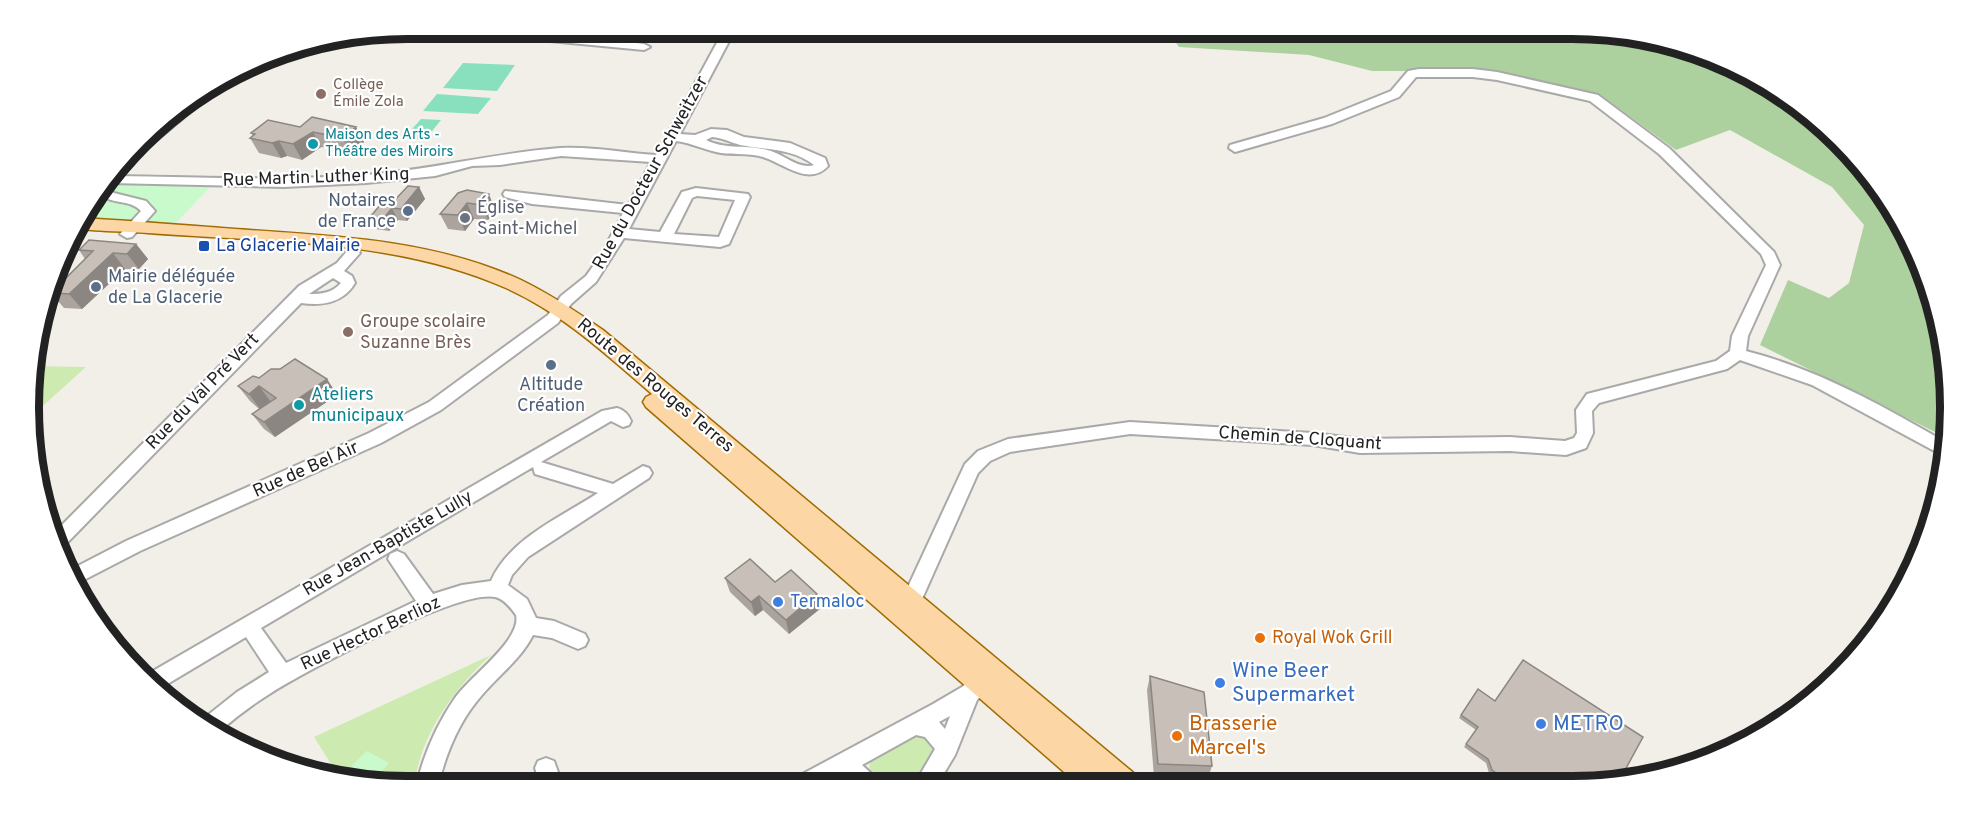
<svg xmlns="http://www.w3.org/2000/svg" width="1979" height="815" viewBox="0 0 1979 815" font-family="Overpass,sans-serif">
<rect width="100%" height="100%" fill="#f2efe9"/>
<!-- grass -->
<path fill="#cdebb0" d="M32,366L86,367L34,414Z
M491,655C453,690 421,734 414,786L338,775L314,737Z
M925,732L935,746L914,785H876L869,771L870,759L911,734Z"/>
<!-- forest -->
<path fill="#add19e" d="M1166,29H1571L1640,40L1728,69L1821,122L1911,240L1950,382L1943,436L1760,345L1788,280L1829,298L1849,283L1864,225L1832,187L1730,130L1676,150L1599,94L1494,71H1372L1309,55L1179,47Z"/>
<!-- park -->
<path fill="#c8facc" d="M124,183L211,186L176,223L145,222L153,210L151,203C138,195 122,200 110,190L114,185Z
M101,199L134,205L140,210L132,222L79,218L94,200Z
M367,751L389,763L373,780L351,766Z"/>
<!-- pitch -->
<path fill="#88e0be" d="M463,63L515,65L497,91L443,88Z
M437,94L491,98L478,114L423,111Z
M421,119L441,120L425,140L404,138Z"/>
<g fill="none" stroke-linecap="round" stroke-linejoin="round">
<!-- minor casing -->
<g stroke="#a9a9a9" stroke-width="4">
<path id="minor" d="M441,28C509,28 576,35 644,44L650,47L644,50L446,31Z
M725,28H736L680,134L695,135L711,129L727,130L744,137L790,143L825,158L828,166C809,187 783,163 763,157C750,153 735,155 721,153C705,150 692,143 676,141L629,229L660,232L682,192L696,188L748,194L750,197L729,244L720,247L624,238L596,282L571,304L558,323L441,410L381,443L140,551L78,583L72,569L126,541L369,433L429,402L548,315L561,296L586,276L601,255L623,213L532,204L505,197L503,194L505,191L628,205L651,162L561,156L500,165L472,166L435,176L366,183L284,187L109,183L114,176C198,177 281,181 365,175C431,170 494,153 560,148C591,146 625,153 656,155ZM712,137C723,138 730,142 740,145C766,150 793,148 814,165C800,170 784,155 771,151C749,144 725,150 706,140ZM697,196L735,200L719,237L674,234L692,198Z
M1419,69H1473L1497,72L1598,95L1669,148L1774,252L1780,265L1748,336L1746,351C1817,369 1879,404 1942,440L1940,454L1812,385L1740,360L1727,369L1599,403L1592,411L1593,433L1586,448L1566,455L1510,451L1360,453L1313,445L1130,434L1010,452L990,461L978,473L918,608L911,610L904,608L901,602L965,464L978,451L1008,439L1130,422L1313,433L1360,439L1510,437L1565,441L1574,438L1577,433L1576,410L1587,394L1716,361L1730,351L1732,336L1766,265L1761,254L1659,154L1590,101L1497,80L1473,77H1416L1399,97L1332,124L1235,152L1229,148L1230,145L1324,118L1391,91L1408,71Z
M202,97V102L138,156H130C151,130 173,113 202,97Z
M106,186L114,193L146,201L155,211L132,237L127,238L120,234L141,211C129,198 111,206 100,193Z
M353,248L360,253L344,271L352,276L355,283C343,303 323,306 301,303L66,544L62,546L56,531L299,286L337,263L348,250ZM333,278L341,283C332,293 322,294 309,294Z
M617,408C624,410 628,414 631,421L629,425L623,427L611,421L541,462L613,484L643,466L649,468L652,473L649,478L528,557L512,575L508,585L527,599L536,618L554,621L585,634L588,640L585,646L578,649L552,638L533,635C521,659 499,675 482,695C459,721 446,753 438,786H416C424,754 437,724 455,698C469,677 522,640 516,615C511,608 504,599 495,597C459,589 307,670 271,693C253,704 236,717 220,731L202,721L203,719L237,692L269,672L246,637L159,689L146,675L602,411ZM533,467L535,474L598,493C561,517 509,539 491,581L462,585L433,594L404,554L397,551L390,554L388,559L416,601L286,663L261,628Z
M988,668L995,671L998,677L995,683L977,700L955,755L937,785H914L935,749L925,737L916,735L862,765L876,778L879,785H854L847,780L841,779L824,785H792L795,778L933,704L962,687L981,671ZM950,716L945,729L939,722Z
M546,758L554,761L563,786H541L535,768L538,761Z"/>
</g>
<!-- major casing -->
<g stroke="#a06b00" stroke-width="3">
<path id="major" d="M80,218C136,221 192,226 249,230C340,236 436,241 521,280C550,294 577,312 603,330L1136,775L1140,785H1079L646,407L643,402L646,397L652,394C607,355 562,313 506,288C395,239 267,242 148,233C124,231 99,232 76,228Z"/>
</g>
<!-- minor -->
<use href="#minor" fill="#fff" fill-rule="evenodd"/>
<!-- major -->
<use href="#major" fill="#fcd6a4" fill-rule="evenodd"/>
</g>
<!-- wall -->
<path fill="#aba49e" d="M356,127L364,142L350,153L321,147L302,160L287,156L281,158L259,153L250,138L253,136L251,133Z
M419,187L425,199L407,221L398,220L389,231L376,229L370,217Z
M458,193L495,210L488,220L474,219L465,231L448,229L440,214Z
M136,244L148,259L139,269H125L82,309L64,308L53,295L56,288L85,259L79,250Z
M259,378L327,379L337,395L275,437L264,429L252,414L259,409L250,401L238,386Z
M725,578L775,582L817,594L821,608L789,634L763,610L755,616L730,592Z
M1150,676L1212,766L1208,778L1154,777L1147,690Z
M1478,689L1618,783L1504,784L1489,773L1486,763L1464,747L1476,730L1459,718Z"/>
<!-- shaded-wall -->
<path fill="#8b8681" d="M356,127L364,142L350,153L343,138Z
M313,132L321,147L302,160L293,144Z
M279,141L287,156L281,158L272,143Z
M419,187L425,199L407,221L401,209Z
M489,194L495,210L488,220L482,205Z
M467,203L474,219L465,231L458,215Z
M392,208L398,220L389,231L383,219Z
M136,244L148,259L139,269L127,254Z
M113,253L125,269L82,309L69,294Z
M327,379L337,395L275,437L264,422Z
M259,386L271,402L260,409L249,394Z
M817,594L821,608L789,634L786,620Z
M759,596L763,610L755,616L751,602Z"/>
<!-- building -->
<path fill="#c7bfb8" stroke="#8b8681" stroke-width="1.5" d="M312,117L356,127L343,138L313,132L293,144L279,141L272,143L250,138L255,134L251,133L268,120L300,127Z
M408,186L419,187L401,209L392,208L383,219L370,217L381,204L390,205Z
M467,190L489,194L482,205L467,203L458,215L440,214L458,193Z
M89,240L136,244L127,254L113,253L69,294L54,293L56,288L93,251L79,250Z
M295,359L327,379L264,422L252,414L276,398L259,386L249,394L238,386L253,376L259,378L271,369H280Z
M750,559L775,582L791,570L817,594L786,620L759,596L751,602L725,578Z
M1523,660L1643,737L1618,783L1512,784L1492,770L1488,759L1466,744L1478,727L1461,715L1478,689L1495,701Z
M1150,676L1204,692L1212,766L1158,764Z"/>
<!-- markers -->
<g fill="#8d6e63" stroke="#fff" stroke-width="2">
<circle cx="321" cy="94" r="6"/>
<circle cx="348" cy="332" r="6"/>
</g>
<g fill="#0f9aa8" stroke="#fff" stroke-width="2">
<circle cx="313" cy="144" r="6"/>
<circle cx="299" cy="405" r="6"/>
</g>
<g fill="#5c6f8a" stroke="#fff" stroke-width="2">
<circle cx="408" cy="211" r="6"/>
<circle cx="96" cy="287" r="6"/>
<circle cx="551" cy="365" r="6"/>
</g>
<circle fill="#6b7280" stroke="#fff" stroke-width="2" cx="465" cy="218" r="6"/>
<rect fill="#1a4fb4" stroke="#fff" stroke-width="2" x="198" y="240" width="12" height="12" rx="3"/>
<g fill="#3f7fe0" stroke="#fff" stroke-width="2">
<circle cx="778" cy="602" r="6"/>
<circle cx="1220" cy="683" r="6"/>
<circle cx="1541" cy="724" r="6"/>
</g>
<g fill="#e8710a" stroke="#fff" stroke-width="2">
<circle cx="1260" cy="638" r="6"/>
<circle cx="1177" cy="736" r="6"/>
</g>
<g text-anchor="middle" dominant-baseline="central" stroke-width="4.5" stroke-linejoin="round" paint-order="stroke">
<!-- far-education labels -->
<g font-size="15" fill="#785e54" stroke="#fff" text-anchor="start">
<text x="333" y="85">Collège<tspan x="333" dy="17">Émile Zola</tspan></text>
</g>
<!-- far-culture labels -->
<g font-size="15" fill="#0d838f" stroke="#fff" text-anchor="start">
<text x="325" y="135">Maison des Arts -<tspan x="325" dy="17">Théâtre des Miroirs</tspan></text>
</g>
<!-- street labels -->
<g font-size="18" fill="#222" stroke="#fff">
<text transform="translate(651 173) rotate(-61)">Rue du Docteur Schweitzer</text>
<text transform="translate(316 178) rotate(-2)">Rue Martin Luther King</text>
<text transform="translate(655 386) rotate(40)">Route des Rouges Terres</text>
<text transform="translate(203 392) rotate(-46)">Rue du Val Pré Vert</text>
<text transform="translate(1300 439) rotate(4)">Chemin de Cloquant</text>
<text transform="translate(306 470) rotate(-24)">Rue de Bel Air</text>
<text transform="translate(388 544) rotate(-30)">Rue Jean-Baptiste Lully</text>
<text transform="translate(371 634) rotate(-25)">Rue Hector Berlioz</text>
</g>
<!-- service labels -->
<g font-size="18" fill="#4e5e75" stroke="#fff" text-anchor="end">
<text x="396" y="201">Notaires<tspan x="396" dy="21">de France</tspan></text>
<text x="108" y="277" text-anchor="start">Mairie déléguée<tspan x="108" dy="21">de La Glacerie</tspan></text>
<text x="551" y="385" text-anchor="middle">Altitude<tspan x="551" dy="21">Création</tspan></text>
</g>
<!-- worship labels -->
<g font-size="18" fill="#5b616d" stroke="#fff" text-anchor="start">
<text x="477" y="208">Église<tspan x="477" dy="21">Saint-Michel</tspan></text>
</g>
<!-- transit labels -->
<g font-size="18" fill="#164399" stroke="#fff" text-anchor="start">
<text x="216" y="246">La Glacerie Mairie</text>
</g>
<!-- education labels -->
<g font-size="18" fill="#785e54" stroke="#fff" text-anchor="start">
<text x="360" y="322">Groupe scolaire<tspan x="360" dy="21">Suzanne Brès</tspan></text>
</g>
<!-- culture labels -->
<g font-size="18" fill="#0d838f" stroke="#fff" text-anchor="start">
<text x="311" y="395">Ateliers<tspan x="311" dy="21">municipaux</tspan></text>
</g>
<!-- shop labels -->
<g font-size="18" fill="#366cbe" stroke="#fff" text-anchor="start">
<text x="790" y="602">Termaloc</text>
</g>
<!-- food labels -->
<g font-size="18" fill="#c56008" stroke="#fff" text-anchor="start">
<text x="1272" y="638">Royal Wok Grill</text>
</g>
<!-- near-shop labels -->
<g font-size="21" fill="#366cbe" stroke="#fff" text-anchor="start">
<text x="1232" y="671">Wine Beer<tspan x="1232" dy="24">Supermarket</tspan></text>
<text x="1553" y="724">METRO</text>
</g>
<!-- near-food labels -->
<g font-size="21" fill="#c56008" stroke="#fff" text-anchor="start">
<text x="1189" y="724">Brasserie<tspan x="1189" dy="24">Marcel's</tspan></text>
</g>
</g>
<!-- crop -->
<path d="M0 0H1979V815H0ZM407 39H1572A368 368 0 0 1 1940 407V408A368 368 0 0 1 1572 776H407A368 368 0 0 1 39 408V407A368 368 0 0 1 407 39Z" fill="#fff" fill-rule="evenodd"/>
<path fill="none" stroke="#222" stroke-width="8" d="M407 39H1572A368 368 0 0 1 1940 407V408A368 368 0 0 1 1572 776H407A368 368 0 0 1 39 408V407A368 368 0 0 1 407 39Z"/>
</svg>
